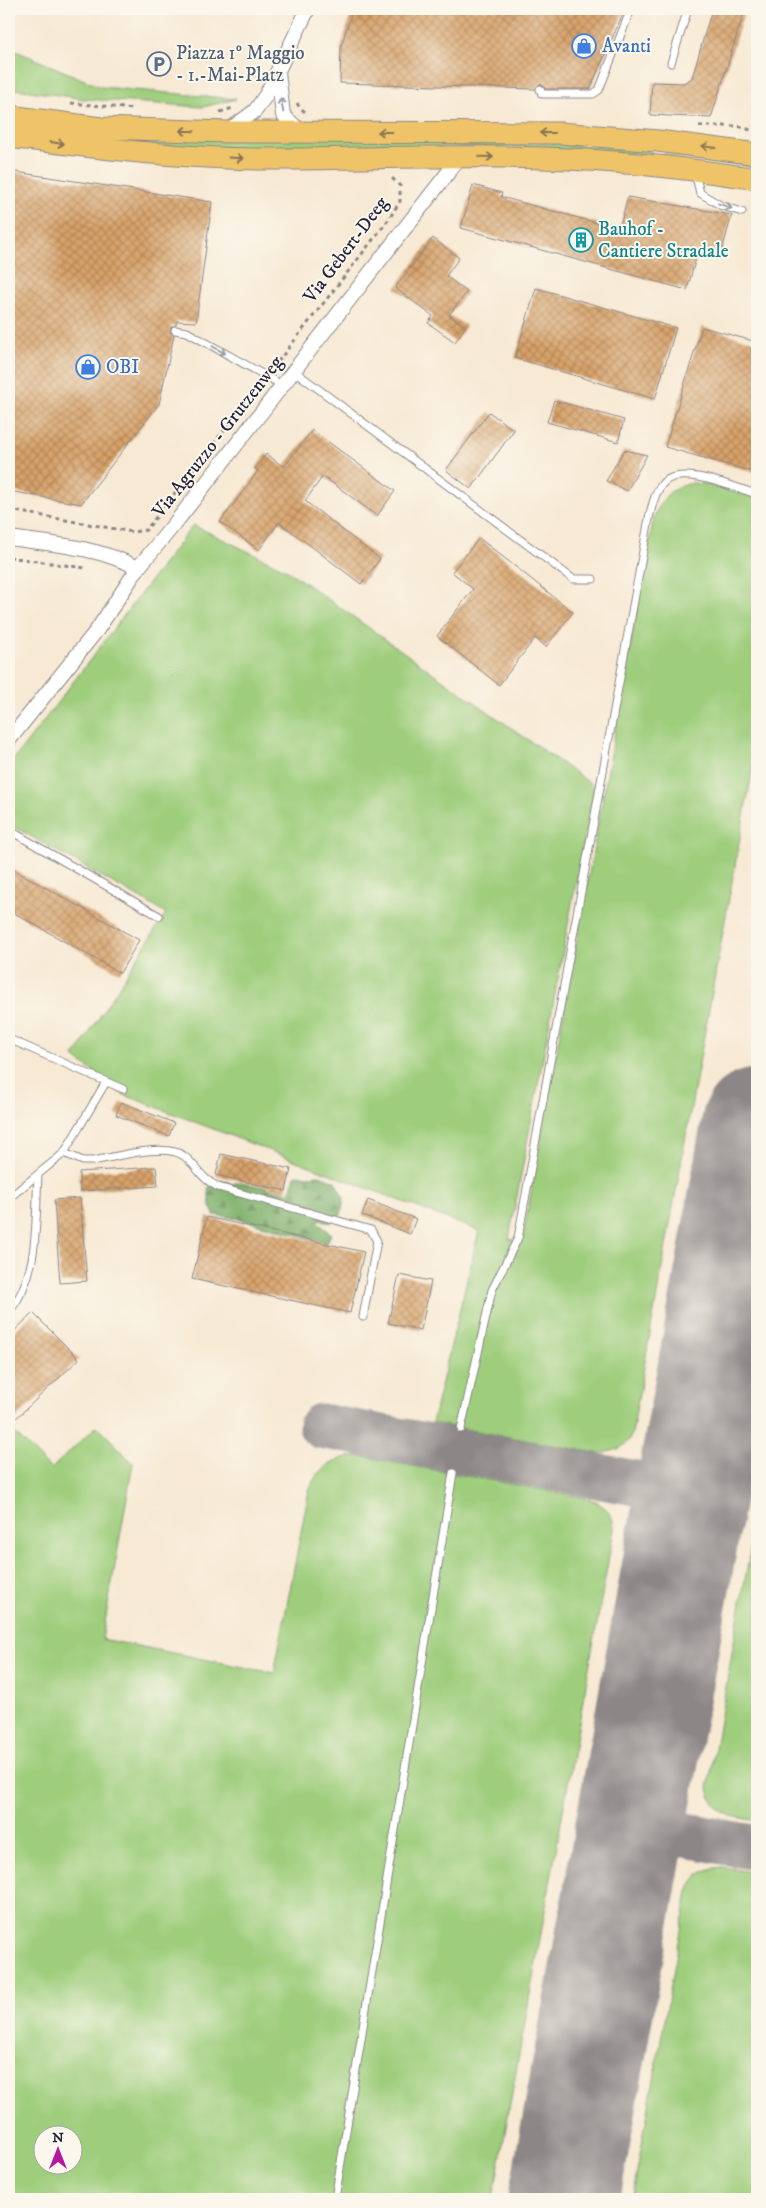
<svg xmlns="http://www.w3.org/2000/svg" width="766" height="2208" viewBox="0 0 766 2208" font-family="'IM FELL DW Pica',serif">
<defs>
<pattern id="forest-firs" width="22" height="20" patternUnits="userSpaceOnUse" patternTransform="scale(1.25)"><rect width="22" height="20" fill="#7eb06b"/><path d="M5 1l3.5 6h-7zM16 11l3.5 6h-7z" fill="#678f59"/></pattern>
<pattern id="building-cross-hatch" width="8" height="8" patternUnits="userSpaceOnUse" patternTransform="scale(1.25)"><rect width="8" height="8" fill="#d8a269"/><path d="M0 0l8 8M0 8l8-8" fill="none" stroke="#af8458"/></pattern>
</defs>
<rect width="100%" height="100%" fill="#fbf7ec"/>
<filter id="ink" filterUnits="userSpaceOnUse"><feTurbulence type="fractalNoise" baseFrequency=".02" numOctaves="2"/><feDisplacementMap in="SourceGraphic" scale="10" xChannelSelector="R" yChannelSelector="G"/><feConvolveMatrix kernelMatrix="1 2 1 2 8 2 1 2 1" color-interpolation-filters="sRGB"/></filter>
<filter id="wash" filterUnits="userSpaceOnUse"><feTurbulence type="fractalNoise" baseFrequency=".0096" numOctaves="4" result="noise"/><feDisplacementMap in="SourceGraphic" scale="20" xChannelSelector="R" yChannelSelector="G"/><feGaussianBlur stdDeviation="1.12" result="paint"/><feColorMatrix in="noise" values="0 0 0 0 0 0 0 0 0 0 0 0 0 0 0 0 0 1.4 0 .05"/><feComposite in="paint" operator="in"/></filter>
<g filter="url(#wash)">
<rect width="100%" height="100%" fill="#f7e9d3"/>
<!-- grass -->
<path fill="#9ecd7b" stroke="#60785b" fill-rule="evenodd" d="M9,48L101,87L236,99L203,107L85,99L9,88Z
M9,123L525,142L651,150V155L526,147L242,148L161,146Z
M664,153L757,165V168L663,157Z
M693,483L705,484L757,499V744L632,1433C627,1449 613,1452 597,1453L432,1423L479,1231L122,1094L74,1057L166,913L9,824V766L193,525L285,569L594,786L509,1239L522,1242L654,517C664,496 669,488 693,483Z
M97,1426L133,1463L102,1639L274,1673L309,1490C318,1467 334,1457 358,1456L586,1498C601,1503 614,1511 614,1529L493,2199H9V1427L51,1469ZM42,2136H72V2166H42Z
M757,1512V1821C732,1816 715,1817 708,1788Z
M722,1867L757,1873V2199H632L688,1892C694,1874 704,1869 722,1867Z"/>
<!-- forest -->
<path fill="url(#forest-firs)" stroke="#506953" d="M298,1174L307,1176L319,1175L335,1181L344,1198L341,1215L330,1223L320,1219L318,1222L331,1234L327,1243L240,1219L214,1215L210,1205L208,1188L215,1181L222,1180L232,1184L240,1182L289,1193L295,1176Z"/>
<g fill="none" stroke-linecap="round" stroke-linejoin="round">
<!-- taxiway -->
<path stroke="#8c8687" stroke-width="45" d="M321,1426L691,1493
M641,1772C640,1801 638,1819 669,1832L757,1848
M622,1874C632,1848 638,1833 669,1832"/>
<!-- runway -->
<path stroke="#8c8687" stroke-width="111" d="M564,2199L757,1124"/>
</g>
<g id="blocks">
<!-- building -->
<path fill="url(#building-cross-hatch)" d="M353,9H625L590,89H546L540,84L535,89L340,83L341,46Z
M712,9H745L711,118L650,115L652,82L684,83L692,78Z
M9,171L212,202L196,322L177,321L176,325L171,327L170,332L174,335L159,404L81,504L9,491Z
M473,185L502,193L501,197L619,229L628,197L732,215L720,257L698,251L687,290L461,228Z
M433,238L459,258L446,276L467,292L449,315L466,326L455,342L428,323L433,316L395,288Z
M536,288L676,328L655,399L515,358Z
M702,327L757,342V473L665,447Z
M554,400L624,420L618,442L547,422Z
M489,412L514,430L471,489L446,470Z
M312,430L395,491L377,516L323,476L305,501L380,559L361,584L279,522L259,550L220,522L258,471L255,469L266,454L284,467Z
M624,450L647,455L627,491L606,481Z
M479,538L573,612L546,647L535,638L499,685L437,636L473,589L452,572Z
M9,867L139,940L120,973L9,910Z
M121,1102L174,1123L169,1136L116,1115Z
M221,1154L291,1169L286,1191L216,1175Z
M156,1167L158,1186L80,1191L79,1172Z
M80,1198L87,1281L60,1283L54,1200Z
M368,1200L416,1219L410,1234L362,1215Z
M207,1217L364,1252L350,1313L192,1279Z
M399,1275L431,1281L421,1330L388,1323Z
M33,1313L79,1359L9,1425V1336Z"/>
</g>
</g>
<g filter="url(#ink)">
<use href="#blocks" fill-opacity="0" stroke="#8c8687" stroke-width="1"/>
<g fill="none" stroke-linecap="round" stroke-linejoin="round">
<!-- lane casing -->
<g stroke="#8c8687" stroke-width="9">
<path id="lane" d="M671,63L688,9
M540,89L542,94H593L599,90L631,9
M695,173L700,193L722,206L742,212
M175,330L187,332L282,385
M293,370L573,579H593
M9,830L159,916
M9,1039L123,1089
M64,1153L83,1161H93C115,1157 166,1142 184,1156C198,1167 201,1179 218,1187L371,1230L377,1241L363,1317
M9,1198L64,1153L106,1082
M9,1312C40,1274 35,1222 38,1175
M461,1429L492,1290L518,1238L649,518C652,506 655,491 664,482C683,465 735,488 757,494
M335,2199L453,1473"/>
</g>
<!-- street casing -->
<g stroke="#8c8687" stroke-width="16">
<path id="street" d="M278,72L283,115L301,132
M228,131L255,111L266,95L308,9
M9,538C53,544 98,547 138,568
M9,740L97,630L138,568L176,522L454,165V156"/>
</g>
<!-- primary casing -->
<g stroke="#8c8687" stroke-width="23">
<path id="primary" d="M9,116L101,128L227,132L560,133L658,141L757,154
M9,137C91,147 174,158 257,159C352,160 448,154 543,158C615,160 686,168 757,179"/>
</g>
<!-- path -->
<path stroke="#8c8687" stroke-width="3" stroke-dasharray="4 4" stroke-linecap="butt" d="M71,103L134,109
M297,103L300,108L308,114
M220,112L233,108
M699,126H738L757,132
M273,368L389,219L400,201V186L390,176
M9,510L133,532L146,530L260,384
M9,557L85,568"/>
<!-- lane -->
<use href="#lane" stroke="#fff" stroke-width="7"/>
<!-- street -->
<use href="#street" stroke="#fff" stroke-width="14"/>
<!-- primary -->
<use href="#primary" stroke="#efc469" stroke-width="21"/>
</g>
<!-- one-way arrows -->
<defs><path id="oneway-shaft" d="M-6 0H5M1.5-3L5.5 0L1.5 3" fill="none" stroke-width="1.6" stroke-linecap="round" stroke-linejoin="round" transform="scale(1.25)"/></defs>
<g stroke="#9c9ca7">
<use href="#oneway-shaft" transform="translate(282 105) rotate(-100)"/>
<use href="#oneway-shaft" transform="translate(725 206) rotate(20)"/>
<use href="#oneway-shaft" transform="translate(219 350) rotate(29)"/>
</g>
<g stroke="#887352">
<use href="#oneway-shaft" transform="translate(187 131) rotate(-178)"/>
<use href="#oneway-shaft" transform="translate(385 132) rotate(-180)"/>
<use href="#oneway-shaft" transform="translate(547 133) rotate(-180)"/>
<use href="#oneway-shaft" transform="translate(57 143) rotate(7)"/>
<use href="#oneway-shaft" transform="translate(709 147) rotate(-172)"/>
<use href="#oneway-shaft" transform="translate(486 157) rotate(1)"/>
<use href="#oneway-shaft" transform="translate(236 158) rotate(3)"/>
</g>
</g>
<!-- icons -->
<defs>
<g id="shop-ring" transform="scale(1.25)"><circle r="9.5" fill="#fbf7ec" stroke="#3f7fe0" stroke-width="1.5"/><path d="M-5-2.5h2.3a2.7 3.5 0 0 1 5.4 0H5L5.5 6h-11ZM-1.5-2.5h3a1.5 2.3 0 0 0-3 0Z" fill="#3f7fe0"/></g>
<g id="parking-ring" transform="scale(1.25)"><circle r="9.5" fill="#fbf7ec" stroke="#5c6f8a" stroke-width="1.5"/><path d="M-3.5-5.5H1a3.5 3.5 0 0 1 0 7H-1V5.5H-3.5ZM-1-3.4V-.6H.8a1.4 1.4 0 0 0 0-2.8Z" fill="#5c6f8a"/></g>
<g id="building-ring" transform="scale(1.25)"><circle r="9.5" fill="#fbf7ec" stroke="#0f9aa8" stroke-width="1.5"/><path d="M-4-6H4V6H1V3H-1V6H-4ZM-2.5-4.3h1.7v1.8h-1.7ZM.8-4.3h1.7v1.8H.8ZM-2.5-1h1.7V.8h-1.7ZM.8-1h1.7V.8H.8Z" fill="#0f9aa8"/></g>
</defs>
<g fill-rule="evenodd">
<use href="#shop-ring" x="584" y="46"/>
<use href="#parking-ring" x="159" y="64"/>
<use href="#building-ring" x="581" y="240"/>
<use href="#shop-ring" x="88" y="367"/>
</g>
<g text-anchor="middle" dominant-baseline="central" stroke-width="4" stroke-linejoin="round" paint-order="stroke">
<!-- shop labels -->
<g font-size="19" fill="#366cbe" stroke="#fbf7ec" text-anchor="start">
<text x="602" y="46">Avanti</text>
<text x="106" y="367">OBI</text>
</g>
<!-- service labels -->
<g font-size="19" fill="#4e5e75" stroke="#fbf7ec" text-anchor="start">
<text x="176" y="53">Piazza 1º Maggio<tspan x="176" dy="22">- 1.-Mai-Platz</tspan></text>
</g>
<!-- culture labels -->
<g font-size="19" fill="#0d838f" stroke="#fbf7ec" text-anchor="start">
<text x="598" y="229">Bauhof -<tspan x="598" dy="22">Cantiere Stradale</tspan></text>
</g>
<!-- street labels -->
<g font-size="19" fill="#22223b" stroke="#fbf7ec">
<text transform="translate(346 250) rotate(-53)">Via Gebert-Deeg</text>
<text transform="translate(218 437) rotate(-52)">Via Agruzzo - Grutzenweg</text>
</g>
</g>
<!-- margin -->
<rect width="766" height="2208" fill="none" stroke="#fbf7ec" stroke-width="30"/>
<!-- north arrow -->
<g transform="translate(58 2150)"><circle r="24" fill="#fbf7ec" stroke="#a4a2a5"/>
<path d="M0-4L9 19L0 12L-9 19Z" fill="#b5179e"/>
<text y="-8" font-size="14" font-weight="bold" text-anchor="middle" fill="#22223b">N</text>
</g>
</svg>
